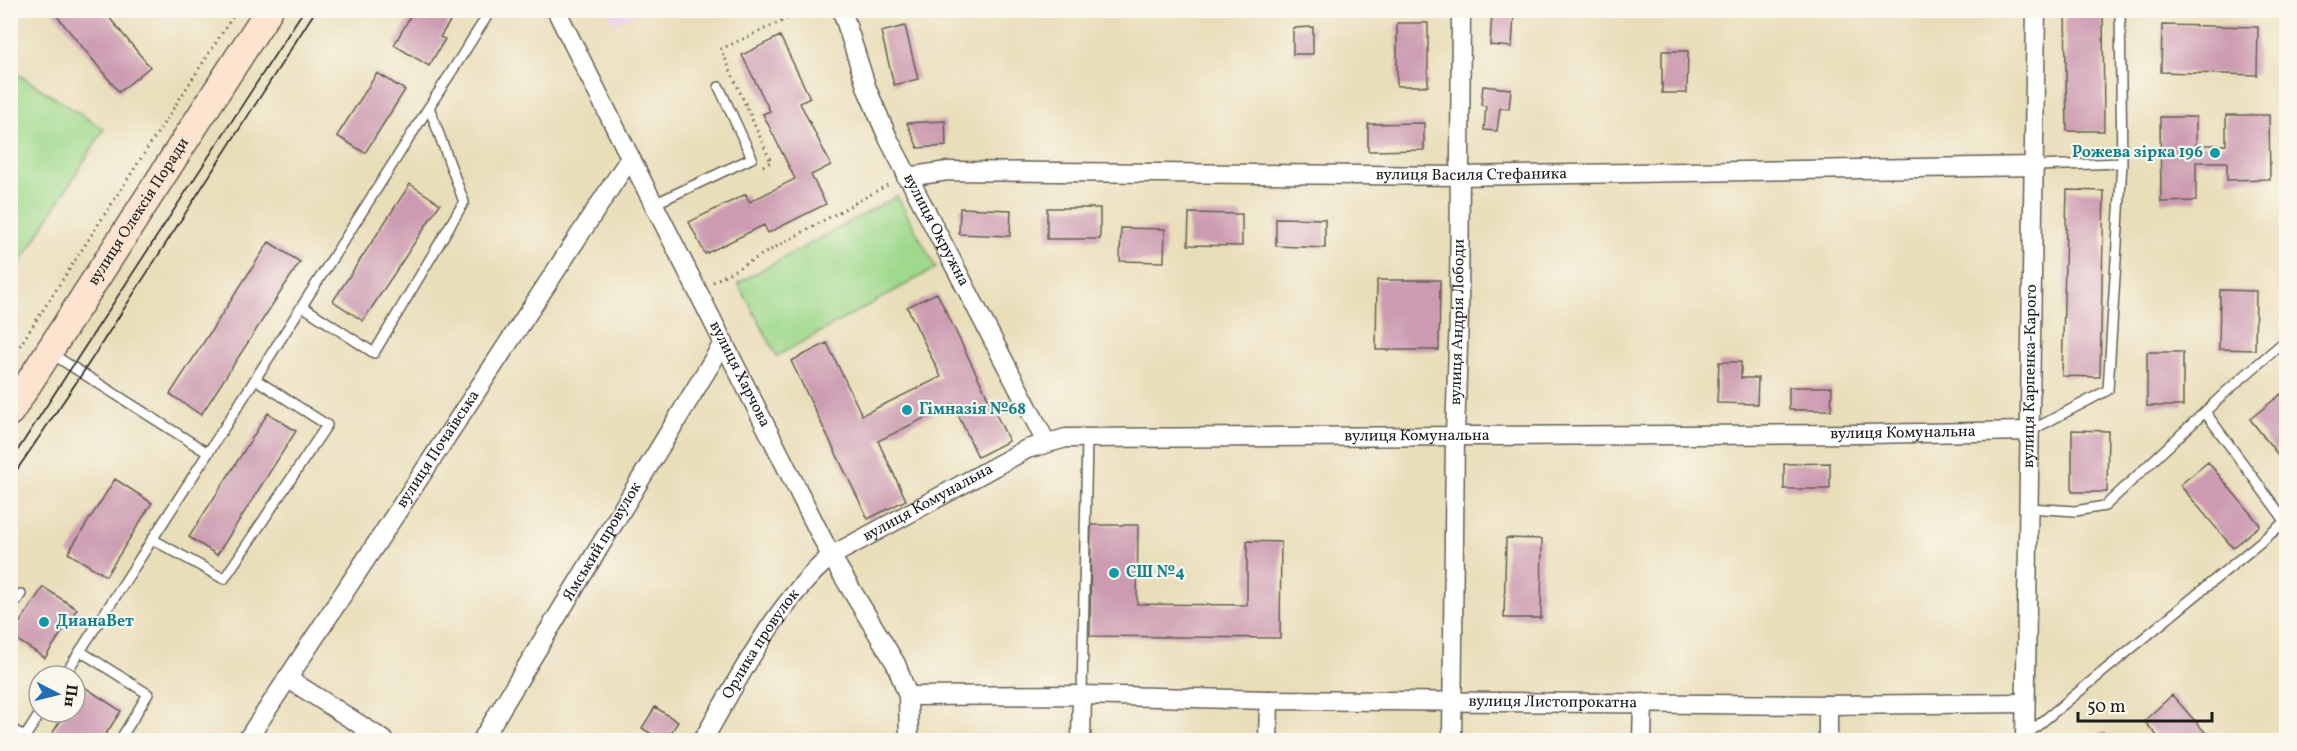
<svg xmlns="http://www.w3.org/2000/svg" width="2297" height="751" viewBox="0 0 2297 751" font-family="Vollkorn,serif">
<rect width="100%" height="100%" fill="#fbf7ec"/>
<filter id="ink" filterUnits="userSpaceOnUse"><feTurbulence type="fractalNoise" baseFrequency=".0167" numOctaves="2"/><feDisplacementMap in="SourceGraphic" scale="12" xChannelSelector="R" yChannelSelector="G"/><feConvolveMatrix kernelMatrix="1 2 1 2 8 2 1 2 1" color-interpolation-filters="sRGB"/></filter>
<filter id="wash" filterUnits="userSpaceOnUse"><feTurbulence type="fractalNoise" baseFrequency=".008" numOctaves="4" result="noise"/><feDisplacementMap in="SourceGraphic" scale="24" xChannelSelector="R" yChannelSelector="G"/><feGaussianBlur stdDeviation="1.35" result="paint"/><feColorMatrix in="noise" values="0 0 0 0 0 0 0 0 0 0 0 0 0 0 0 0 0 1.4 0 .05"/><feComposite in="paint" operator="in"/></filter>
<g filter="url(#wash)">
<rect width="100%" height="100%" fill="#e9deba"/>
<!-- built -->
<path fill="#edd1e9" d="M607,11H641L614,25Z"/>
<!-- green -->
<path fill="#9fd98c" stroke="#5e7a54" stroke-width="1.5" d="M11,70L104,129L11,278Z
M897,196L936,268L777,356L738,283Z"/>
<g id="blocks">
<!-- building -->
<path fill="#cc9bb1" d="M52,10H103L150,67L119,92Z
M414,10H461L458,17L454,15L440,37L445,39L429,66L394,45Z
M2065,10H2103L2104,131H2067Z
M1492,13L1514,14L1512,47L1490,45Z
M1397,23H1428V86H1397Z
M2162,25L2258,27L2257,75L2161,72Z
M905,26L918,79L894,85L881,32Z
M1313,27V54H1293V28Z
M780,36L810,98L800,103L831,165L811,175L826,204L768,233L764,225L705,254L689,222L746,194L749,202L795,179L763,114L770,111L742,55Z
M1662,51H1688L1687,93H1662Z
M377,73L405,90L365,153L337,136Z
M1483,86L1511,89L1509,109L1500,108L1497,131L1484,130L1486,106L1481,105Z
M2226,115H2269L2270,179L2227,180V162H2196V201L2161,202L2160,117H2196V145H2226Z
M945,121L946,146L918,148L907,123Z
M1424,123V150L1368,151V124Z
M410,184L440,204L363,321L333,301Z
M2067,190L2104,191L2100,377L2062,376Z
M960,208L1011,210L1010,236L959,234Z
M1047,208H1100V239H1047Z
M1189,213L1242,214V246L1188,245Z
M1276,218L1325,219V248L1276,246Z
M1121,228L1165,229L1164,262L1120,261Z
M269,242L300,262L201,415L170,394Z
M1377,280H1440L1439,350H1376Z
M2220,290L2256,291L2255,350L2219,349Z
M937,293L1009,441L978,457L953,404L878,441L906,500L868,519L791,361L827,343L862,415L941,377L907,307Z
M2147,352H2183V406H2147Z
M1719,362H1741V378H1758L1757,404L1717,403Z
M1789,387H1832L1831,410H1789Z
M2281,394L2286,401V465L2250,419Z
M268,413L296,431L217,555L189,537Z
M2072,430L2108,431L2107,492H2072Z
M2208,462L2260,525L2233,548L2180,485Z
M1830,463V489H1784V464Z
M115,479L152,503L106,576L68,553Z
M1091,525H1138L1137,604L1247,605V541L1281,542L1280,638L1090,636Z
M1506,538L1542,539L1541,618H1504Z
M43,587L77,609L45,658L11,636Z
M83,686L121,711L102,740H48L66,712H75V698Z
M2172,695L2212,740H2161L2144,721Z
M655,707L678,722L666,740H661L642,728Z
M2103,732L2110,740H2093Z"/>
</g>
</g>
<g filter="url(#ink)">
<use href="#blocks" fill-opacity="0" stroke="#646053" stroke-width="1.5"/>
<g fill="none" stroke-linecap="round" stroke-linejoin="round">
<!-- service casing -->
<g stroke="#646053" stroke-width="12">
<path id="service" d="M2035,166L2122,163
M654,204L752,158L719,87
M302,306L374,353L464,202L429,107
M52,354L208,453L64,676
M2205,412L2286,522
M2030,431L2108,390L2122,163L2120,10
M208,453L491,10
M2029,508L2075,511L2105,506L2227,391L2286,340
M152,539L224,579L327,425L255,379
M10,610L21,594
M80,651L148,694L120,740
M1082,695L1087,438
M10,728L25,737
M2025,736L2286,521
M23,740L41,712"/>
</g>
<!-- minor casing -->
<g stroke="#646053" stroke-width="21">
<g id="minor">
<path id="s1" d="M556,10L831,556L896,664L908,696L909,740"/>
<path id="s2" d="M842,10L867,89L888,138L1046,442"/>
<path id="s3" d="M906,177L948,171L1459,176L2035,166"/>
<path d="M287,678L384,740"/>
<path id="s4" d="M908,696L1082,695L1269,700L1828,705L2025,703"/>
<path id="s5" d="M247,740L630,158"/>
<path id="s6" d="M482,740L724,342"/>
<path id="s7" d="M703,740C739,678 776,603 831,556L1027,449L1066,438L1865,434L2030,431"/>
<path d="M1081,740L1082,695"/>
<path d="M1268,740L1269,700"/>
<path id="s8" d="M1452,740L1455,435L1459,315L1461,10"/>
<path d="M1642,740L1643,703"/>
<path d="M1828,740V705"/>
<path id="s9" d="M2025,740L2036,10"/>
</g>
</g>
<!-- secondary casing -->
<g stroke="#646053" stroke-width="30">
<g id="secondary">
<path id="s10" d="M10,412L269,10"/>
</g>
</g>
<!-- path -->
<path stroke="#646053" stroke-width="3" stroke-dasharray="1.5 4.5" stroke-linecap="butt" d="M763,166L771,162L721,49L806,10
M713,282L891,183
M10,361L237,10"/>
<!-- service -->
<use href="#service" stroke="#fff" stroke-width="9"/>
<!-- minor -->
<use href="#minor" stroke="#fff" stroke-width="18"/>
<!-- secondary -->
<use href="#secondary" stroke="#fde4d0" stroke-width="27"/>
<!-- tram -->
<path stroke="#1c1c1c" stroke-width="1.5" d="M10,462L304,10
M10,480L82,374L316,10"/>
</g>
</g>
<!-- markers -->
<g fill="#0f9aa8" stroke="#fbf7ec" stroke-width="2">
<circle cx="2215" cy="153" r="6"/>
<circle cx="907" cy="410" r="6"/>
<circle cx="1114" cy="573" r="6"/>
<circle cx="44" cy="622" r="6"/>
</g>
<g text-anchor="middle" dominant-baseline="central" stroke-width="4.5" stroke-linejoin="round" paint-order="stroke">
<!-- culture labels -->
<g font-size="16" font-weight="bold" fill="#0d838f" stroke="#fbf7ec" text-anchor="start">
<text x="2203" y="153" text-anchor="end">Рожева зірка 196</text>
<text x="919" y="410">Гімназія №68</text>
<text x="1126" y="573">СШ №4</text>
<text x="56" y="622">ДианаВет</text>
</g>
<!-- street labels -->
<g font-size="16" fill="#1c1c1c" stroke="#fbf7ec">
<text stroke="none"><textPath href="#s3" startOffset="566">вулиця Василя Стефаника</textPath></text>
<text stroke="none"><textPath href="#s10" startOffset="238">вулиця Олексія Поради</textPath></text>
<text stroke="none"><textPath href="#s2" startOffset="240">вулиця Окружна</textPath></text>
<text stroke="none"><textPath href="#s8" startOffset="418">вулиця Андрія Лободи</textPath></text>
<text stroke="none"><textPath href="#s1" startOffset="408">вулиця Харчова</textPath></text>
<text stroke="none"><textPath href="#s9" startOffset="364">вулиця Карпенка-Карого</textPath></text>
<text stroke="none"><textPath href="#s7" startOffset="1326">вулиця Комунальна</textPath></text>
<text stroke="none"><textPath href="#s7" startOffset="840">вулиця Комунальна</textPath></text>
<text stroke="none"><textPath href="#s5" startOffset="348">вулиця Почаївська</textPath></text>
<text stroke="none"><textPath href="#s7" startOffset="336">вулиця Комунальна</textPath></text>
<text stroke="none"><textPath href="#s6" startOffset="232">Ямський провулок</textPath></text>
<text stroke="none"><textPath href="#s7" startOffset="112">Орлика провулок</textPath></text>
<text stroke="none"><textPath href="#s4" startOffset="645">вулиця Листопрокатна</textPath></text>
</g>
</g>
<!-- margin -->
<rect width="2297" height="751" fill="none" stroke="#fbf7ec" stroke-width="36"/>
<!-- north arrow -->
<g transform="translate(57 694) rotate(97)"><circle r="28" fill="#fbf7ec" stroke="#a29f99" stroke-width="1.5"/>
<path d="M0-4.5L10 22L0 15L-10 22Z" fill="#1f6fb2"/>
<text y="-9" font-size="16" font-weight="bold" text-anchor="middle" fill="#1c1c1c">Пн</text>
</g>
<!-- scale -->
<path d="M2078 712v9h134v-9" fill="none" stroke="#1c1c1c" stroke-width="3"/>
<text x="2087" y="712" font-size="18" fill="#1c1c1c" stroke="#fbf7ec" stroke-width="4.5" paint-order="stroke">50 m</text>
</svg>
